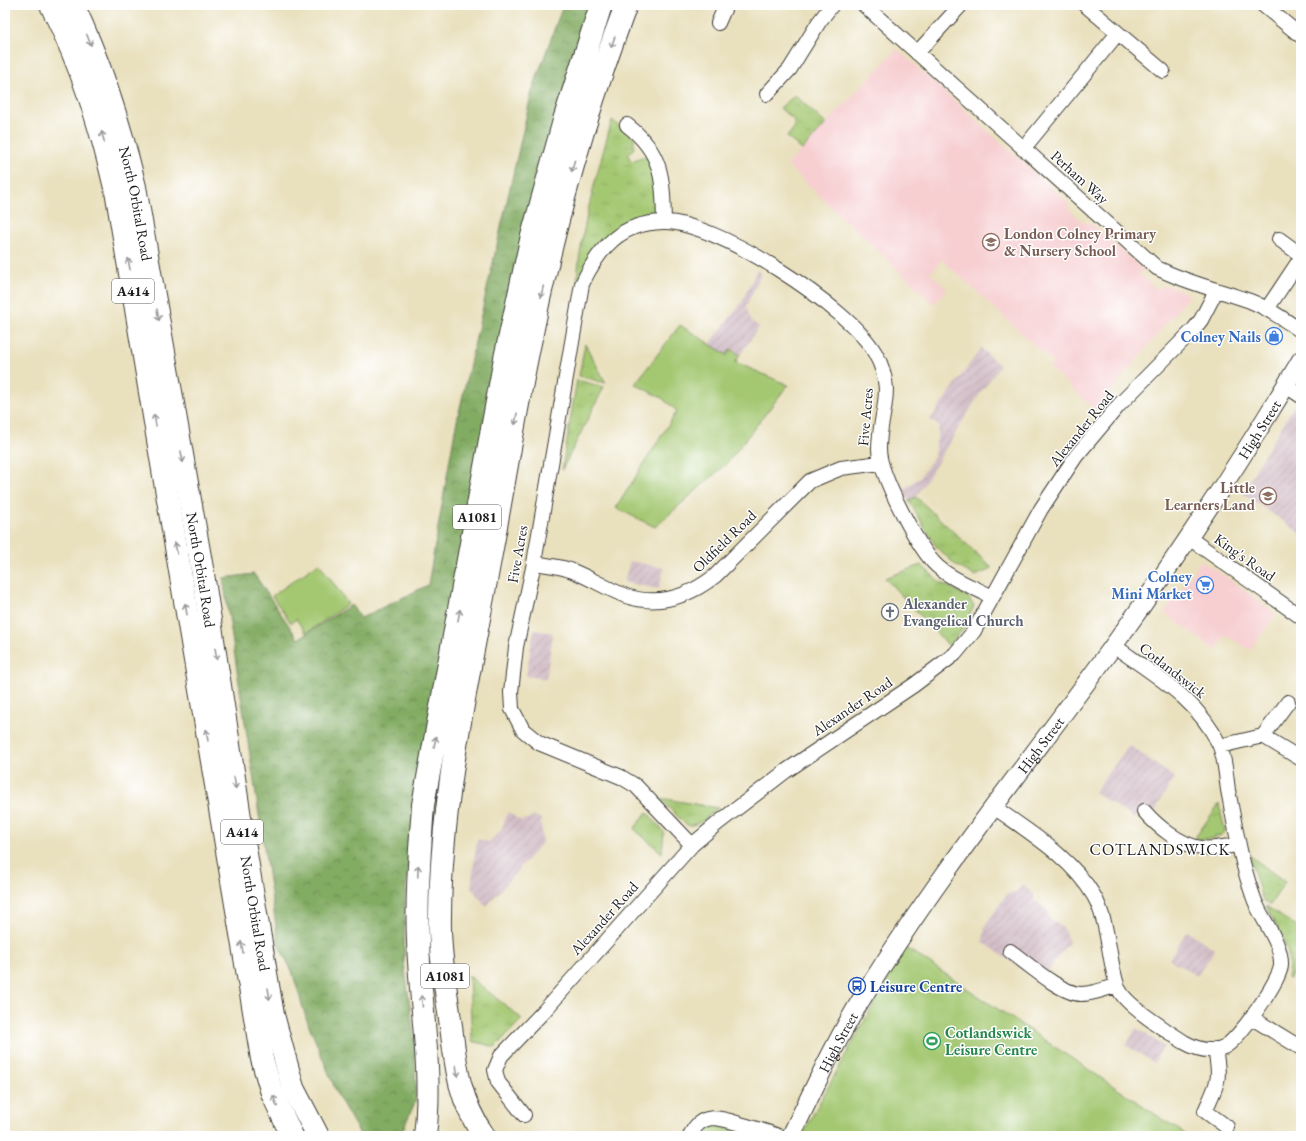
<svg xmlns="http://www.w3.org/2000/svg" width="1306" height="1141" viewBox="0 0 1306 1141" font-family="'EB Garamond',serif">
<defs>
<pattern id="industrial-furrows" width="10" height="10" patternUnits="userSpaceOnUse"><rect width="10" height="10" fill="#d2bdc6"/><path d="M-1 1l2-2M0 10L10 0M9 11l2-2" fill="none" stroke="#b4a2aa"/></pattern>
<pattern id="grass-tufts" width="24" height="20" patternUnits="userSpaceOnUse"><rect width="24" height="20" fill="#a4c872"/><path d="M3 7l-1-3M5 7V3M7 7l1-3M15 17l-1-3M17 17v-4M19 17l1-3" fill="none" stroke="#8dab62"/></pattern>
<pattern id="forest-crowns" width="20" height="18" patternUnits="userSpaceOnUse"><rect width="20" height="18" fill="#83ac64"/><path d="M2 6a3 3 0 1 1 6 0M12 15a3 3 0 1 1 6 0" fill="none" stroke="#6a8b52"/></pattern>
</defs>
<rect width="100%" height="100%" fill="#fff"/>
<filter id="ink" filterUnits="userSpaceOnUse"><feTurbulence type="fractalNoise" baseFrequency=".025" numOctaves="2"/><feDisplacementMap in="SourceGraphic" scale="8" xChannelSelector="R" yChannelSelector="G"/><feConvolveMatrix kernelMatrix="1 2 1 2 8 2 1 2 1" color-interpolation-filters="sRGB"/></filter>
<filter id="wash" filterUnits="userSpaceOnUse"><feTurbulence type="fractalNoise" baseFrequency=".012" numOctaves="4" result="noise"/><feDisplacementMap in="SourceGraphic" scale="16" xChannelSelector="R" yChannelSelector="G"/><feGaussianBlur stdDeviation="0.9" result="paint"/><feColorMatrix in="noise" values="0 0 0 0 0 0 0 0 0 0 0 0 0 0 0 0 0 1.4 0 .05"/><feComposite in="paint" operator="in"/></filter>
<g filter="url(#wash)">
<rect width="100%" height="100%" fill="#e9e0bd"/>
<!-- built -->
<path fill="#f7cfd1" d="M897,49L1068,203L1070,211L1083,222L1094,225L1141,268L1143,270L1139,274L1156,289L1169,285L1190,295L1095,410L1049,367L1053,362L942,260L930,273L947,289L934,304L787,165Z
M1201,561L1231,580L1276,614L1250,650L1226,635L1216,650L1164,613Z"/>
<!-- industrial -->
<path fill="url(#industrial-furrows)" d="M757,270L761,274L746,306L751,321L759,327L740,355L732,349L727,355L710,344L742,302Z
M981,348L1000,366L979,395L916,497L909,501L903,490L920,477L934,457L939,426L930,420Z
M1296,403L1301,407V534L1244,494L1255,470Z
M630,561L664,568L659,589L624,582Z
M534,630L553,633L546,679L526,676Z
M1129,745L1175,778L1157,805V810L1133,818L1094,792Z
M508,812L521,821L535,816L541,819L542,843L486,906L471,888L477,839L489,842L501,830Z
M1022,885L1034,894V900L1048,910L1049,918L1063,928L1069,942L1040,982L983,942L985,926L1006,895L1017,891Z
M1187,931L1215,949L1197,976L1169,959Z
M1136,1028L1164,1046L1154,1063L1126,1045Z"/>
<!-- grass -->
<path fill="url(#grass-tufts)" stroke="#607247" d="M795,95L826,124L802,150L787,137L794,128V120L780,108Z
M612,120L634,138V149L628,155L631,161L645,156L651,159L658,201L655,210L649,216L631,223L577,282C580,230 598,171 612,120Z
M585,344L606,383L579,376Z
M577,380L604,387L562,470Z
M916,497L991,567L990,570L975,576L957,566L937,548L909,501Z
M921,565L941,583L968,597L974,606L963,629L949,646L885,578Z
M660,798L718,808L701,822L690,826L685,824Z
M1219,804L1225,831C1218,841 1205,839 1194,839Z
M647,812L664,832L662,853L634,829Z
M1249,855L1285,882L1270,905L1263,901Z
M1266,906L1301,930V962L1289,980L1287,978C1295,950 1277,930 1266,906Z
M469,976L522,1019L495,1047L472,1041Z
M711,1122L747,1136H702Z"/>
<!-- forest -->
<path fill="url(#forest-crowns)" stroke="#506440" d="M563,5H592L413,817L405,899L404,962L415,1045L416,1100L400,1136H361L338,1096L306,1018L292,971L279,946L223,578L254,574L298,639L351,605L361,618L428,585L455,430L532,91Z"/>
<!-- park -->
<path fill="#a4c872" stroke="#607247" d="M680,325L727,355L731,349L740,355L735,362L788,385L727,463L655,527L616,508L677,411L662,398L635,384Z
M319,563L348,604L306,633L296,619L291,623L272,596Z
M905,947L1188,1136H813L804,1131Z"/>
</g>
<g filter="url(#ink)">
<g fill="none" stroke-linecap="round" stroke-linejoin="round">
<!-- minor casing -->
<g stroke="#3b3934" stroke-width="16">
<path id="minor" d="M864,5L1157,268C1187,283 1219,290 1250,301C1268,308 1285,320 1301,331
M1085,5L1163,71
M1263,5L1301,36
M718,23L726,5
M917,53L961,5
M767,94L790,69L819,22L832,5
M627,125C663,153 663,179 664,222
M1023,149L1118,33
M1279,239L1301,255
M1267,309L1301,258
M1286,386L1301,396
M1189,538L1301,617
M534,563C546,565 558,566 570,570C589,577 607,589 626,596C659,607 688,597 715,576L810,481L841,468L880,463
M1263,736L1288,702
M1220,746L1263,736L1301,759
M994,807C1030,833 1071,857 1094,896C1106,917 1108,946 1113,969C1115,977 1116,986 1121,993C1130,1007 1168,1032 1184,1042C1196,1049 1211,1053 1224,1047C1238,1041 1281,979 1281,965C1282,941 1260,919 1253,896C1241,862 1235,826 1228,790C1226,776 1225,757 1219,744C1197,698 1154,675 1113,645
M1144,811C1157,826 1180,845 1201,848C1212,850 1227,846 1238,845
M692,845L636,786L621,777L539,743L523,730L512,709L511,692L516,647L534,563L582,284C599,248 620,223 663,222C715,220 850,308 875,353C897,392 879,412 879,449C879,474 919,550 937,566C952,580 974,587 992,597
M1010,951C1027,963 1061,994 1081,994C1093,994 1106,989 1117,985
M1252,1018L1301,1048
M1215,1049C1221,1081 1218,1082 1205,1111L1227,1127
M524,1115L498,1082L495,1070L501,1056L544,1011L692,845L718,823L786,771L914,685L955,654L974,631L1041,509L1076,456L1119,405L1194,329L1201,320L1216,291
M690,1136C702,1108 725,1120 747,1126C757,1129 768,1132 778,1136"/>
</g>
<!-- tertiary casing -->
<g stroke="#3b3934" stroke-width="20">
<g id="tertiary">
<path id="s1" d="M791,1136C814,1088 836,1040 864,995C939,873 1030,761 1114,645C1180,553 1243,458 1301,360"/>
</g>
</g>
<!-- primary casing -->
<g stroke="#3b3934" stroke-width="24">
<path id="primary" d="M425,1136C433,1071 420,1006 418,941C416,896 420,850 423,805L505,358L531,240L565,117L601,5
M484,1136C459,1100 456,1068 451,1026C446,992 439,949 440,916C441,795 469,677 490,559C503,490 514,421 528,352C551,235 584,117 626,5"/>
</g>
<!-- trunk casing -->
<g stroke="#3b3934" stroke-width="24">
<g id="trunk">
<path d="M51,5C83,69 101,127 117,196L262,1059L272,1093L292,1136"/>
<path id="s2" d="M73,5C101,64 120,124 135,187L203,574L241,824L273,1015L293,1088L318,1136"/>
</g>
</g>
<!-- minor -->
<use href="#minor" stroke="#fff" stroke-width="14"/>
<!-- tertiary -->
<use href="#tertiary" stroke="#fff" stroke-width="18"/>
<!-- primary -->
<use href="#primary" stroke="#fff" stroke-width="22"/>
<!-- trunk -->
<use href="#trunk" stroke="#fff" stroke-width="22"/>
</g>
<!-- one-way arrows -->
<defs><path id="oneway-shaft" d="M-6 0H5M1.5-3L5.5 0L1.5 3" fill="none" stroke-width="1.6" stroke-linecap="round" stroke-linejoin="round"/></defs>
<g stroke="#999">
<use href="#oneway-shaft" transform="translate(89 40) rotate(68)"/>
<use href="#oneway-shaft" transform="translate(613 42) rotate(109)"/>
<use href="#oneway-shaft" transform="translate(103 137) rotate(-105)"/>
<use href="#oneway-shaft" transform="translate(573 166) rotate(105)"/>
<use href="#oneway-shaft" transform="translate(129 264) rotate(-100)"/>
<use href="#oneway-shaft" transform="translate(542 292) rotate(103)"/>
<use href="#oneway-shaft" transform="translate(158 315) rotate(80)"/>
<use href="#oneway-shaft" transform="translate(516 419) rotate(100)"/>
<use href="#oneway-shaft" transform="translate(155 420) rotate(-100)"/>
<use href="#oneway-shaft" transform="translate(182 457) rotate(80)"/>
<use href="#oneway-shaft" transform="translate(176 548) rotate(-99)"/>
<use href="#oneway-shaft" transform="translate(186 609) rotate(-100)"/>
<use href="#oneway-shaft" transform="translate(459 615) rotate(-80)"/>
<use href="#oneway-shaft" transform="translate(216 654) rotate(81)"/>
<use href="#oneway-shaft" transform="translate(207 735) rotate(-99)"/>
<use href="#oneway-shaft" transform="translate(435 742) rotate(-79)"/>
<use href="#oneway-shaft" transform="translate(235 783) rotate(82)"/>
<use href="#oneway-shaft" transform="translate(418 871) rotate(-88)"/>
<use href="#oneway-shaft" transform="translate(242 947) rotate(-100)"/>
<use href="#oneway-shaft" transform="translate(269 994) rotate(81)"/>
<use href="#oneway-shaft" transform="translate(422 1001) rotate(-94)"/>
<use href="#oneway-shaft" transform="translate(457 1071) rotate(81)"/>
<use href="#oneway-shaft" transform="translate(275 1101) rotate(-112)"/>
</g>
</g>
<!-- icons -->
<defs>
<g id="school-ring" transform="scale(0.9)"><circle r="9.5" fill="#fff" stroke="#8d6e63" stroke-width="1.5"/><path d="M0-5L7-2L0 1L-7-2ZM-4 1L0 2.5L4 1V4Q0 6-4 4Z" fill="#8d6e63"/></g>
<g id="shop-ring" transform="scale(0.9)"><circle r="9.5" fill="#fff" stroke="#3f7fe0" stroke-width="1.5"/><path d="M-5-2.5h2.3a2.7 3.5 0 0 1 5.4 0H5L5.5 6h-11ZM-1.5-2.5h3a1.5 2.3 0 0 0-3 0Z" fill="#3f7fe0"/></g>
<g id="supermarket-ring" transform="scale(0.9)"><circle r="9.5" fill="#fff" stroke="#3f7fe0" stroke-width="1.5"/><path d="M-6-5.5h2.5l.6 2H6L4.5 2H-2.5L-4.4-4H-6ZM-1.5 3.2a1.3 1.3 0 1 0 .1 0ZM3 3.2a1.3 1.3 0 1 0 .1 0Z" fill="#3f7fe0"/></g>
<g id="church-ring" transform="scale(0.9)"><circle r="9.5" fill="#fff" stroke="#6b7280" stroke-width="1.5"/><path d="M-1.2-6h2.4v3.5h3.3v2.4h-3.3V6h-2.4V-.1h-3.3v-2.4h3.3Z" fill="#6b7280"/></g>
<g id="bus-ring" transform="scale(0.9)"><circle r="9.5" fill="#fff" stroke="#1a4fb4" stroke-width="1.5"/><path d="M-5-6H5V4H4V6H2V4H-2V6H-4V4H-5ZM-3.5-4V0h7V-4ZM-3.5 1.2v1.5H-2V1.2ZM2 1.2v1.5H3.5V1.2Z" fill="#1a4fb4"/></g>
<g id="stadium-ring" transform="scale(0.9)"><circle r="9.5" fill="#fff" stroke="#2e9e5b" stroke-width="1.5"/><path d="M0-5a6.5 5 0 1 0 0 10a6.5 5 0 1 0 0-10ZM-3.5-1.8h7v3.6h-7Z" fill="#2e9e5b"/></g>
</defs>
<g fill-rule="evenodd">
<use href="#school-ring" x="991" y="242"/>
<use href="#shop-ring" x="1274" y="336"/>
<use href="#school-ring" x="1268" y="496"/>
<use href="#supermarket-ring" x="1205" y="585"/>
<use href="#church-ring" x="890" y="612"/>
<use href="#bus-ring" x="857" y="986"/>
<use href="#stadium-ring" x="932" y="1041"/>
</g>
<g text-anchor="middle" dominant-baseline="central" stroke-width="3" stroke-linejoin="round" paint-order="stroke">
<!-- shield labels -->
<g fill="#fff" stroke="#606060" stroke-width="1">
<rect x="112" y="279" width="42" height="24" rx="3"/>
<rect x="453" y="505" width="48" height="24" rx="3"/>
<rect x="221" y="820" width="42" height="24" rx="3"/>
<rect x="421" y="964" width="48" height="24" rx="3"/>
</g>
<g font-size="14" font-weight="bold" fill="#1c1c1c">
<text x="133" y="291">A414</text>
<text x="477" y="517">A1081</text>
<text x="242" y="832">A414</text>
<text x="445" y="976">A1081</text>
</g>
<!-- street labels -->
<g font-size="15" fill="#1c1c1c" stroke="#fff">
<text transform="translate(1080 177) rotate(42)">Perham Way</text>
<text stroke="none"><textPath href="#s2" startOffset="209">North Orbital Road</textPath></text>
<text transform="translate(865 417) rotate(-85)">Five Acres</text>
<text transform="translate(1081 428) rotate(-51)">Alexander Road</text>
<text stroke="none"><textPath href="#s1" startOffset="849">High Street</textPath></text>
<text transform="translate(724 541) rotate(-44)">Oldfield Road</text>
<text transform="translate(517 554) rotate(-80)">Five Acres</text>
<text transform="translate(1245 557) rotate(35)">King's Road</text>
<text stroke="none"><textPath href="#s2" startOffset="581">North Orbital Road</textPath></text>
<text transform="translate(1173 670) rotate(38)">Cotlandswick</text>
<text transform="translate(852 706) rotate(-34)">Alexander Road</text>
<text stroke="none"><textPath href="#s1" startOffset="465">High Street</textPath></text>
<text stroke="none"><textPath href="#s2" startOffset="929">North Orbital Road</textPath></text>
<text transform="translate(604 918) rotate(-48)">Alexander Road</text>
<text stroke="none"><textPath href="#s1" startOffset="105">High Street</textPath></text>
</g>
<!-- education labels -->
<g font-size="15" font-weight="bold" fill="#785e54" stroke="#fff" text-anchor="start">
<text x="1004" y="233">London Colney Primary<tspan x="1004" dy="17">&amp; Nursery School</tspan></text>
<text x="1255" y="487" text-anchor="end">Little<tspan x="1255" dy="17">Learners Land</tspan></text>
</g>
<!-- shop labels -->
<g font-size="15" font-weight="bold" fill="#366cbe" stroke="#fff" text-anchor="end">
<text x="1261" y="336">Colney Nails</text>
<text x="1192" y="576">Colney<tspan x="1192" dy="17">Mini Market</tspan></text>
</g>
<!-- worship labels -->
<g font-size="15" font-weight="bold" fill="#5b616d" stroke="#fff" text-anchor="start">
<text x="903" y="603">Alexander<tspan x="903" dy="17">Evangelical Church</tspan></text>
</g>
<!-- transit labels -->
<g font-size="15" font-weight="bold" fill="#164399" stroke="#fff" text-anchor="start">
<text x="870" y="986">Leisure Centre</text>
</g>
<!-- leisure labels -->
<g font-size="15" font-weight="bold" fill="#27864d" stroke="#fff" text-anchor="start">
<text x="945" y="1032">Cotlandswick<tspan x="945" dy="17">Leisure Centre</tspan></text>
</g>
<!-- neighbourhood labels -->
<g font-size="16" letter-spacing="1" fill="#1c1c1c" stroke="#fff">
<text x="1160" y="849">COTLANDSWICK</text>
</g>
</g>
<!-- margin -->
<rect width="1306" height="1141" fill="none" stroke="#fff" stroke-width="20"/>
</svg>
